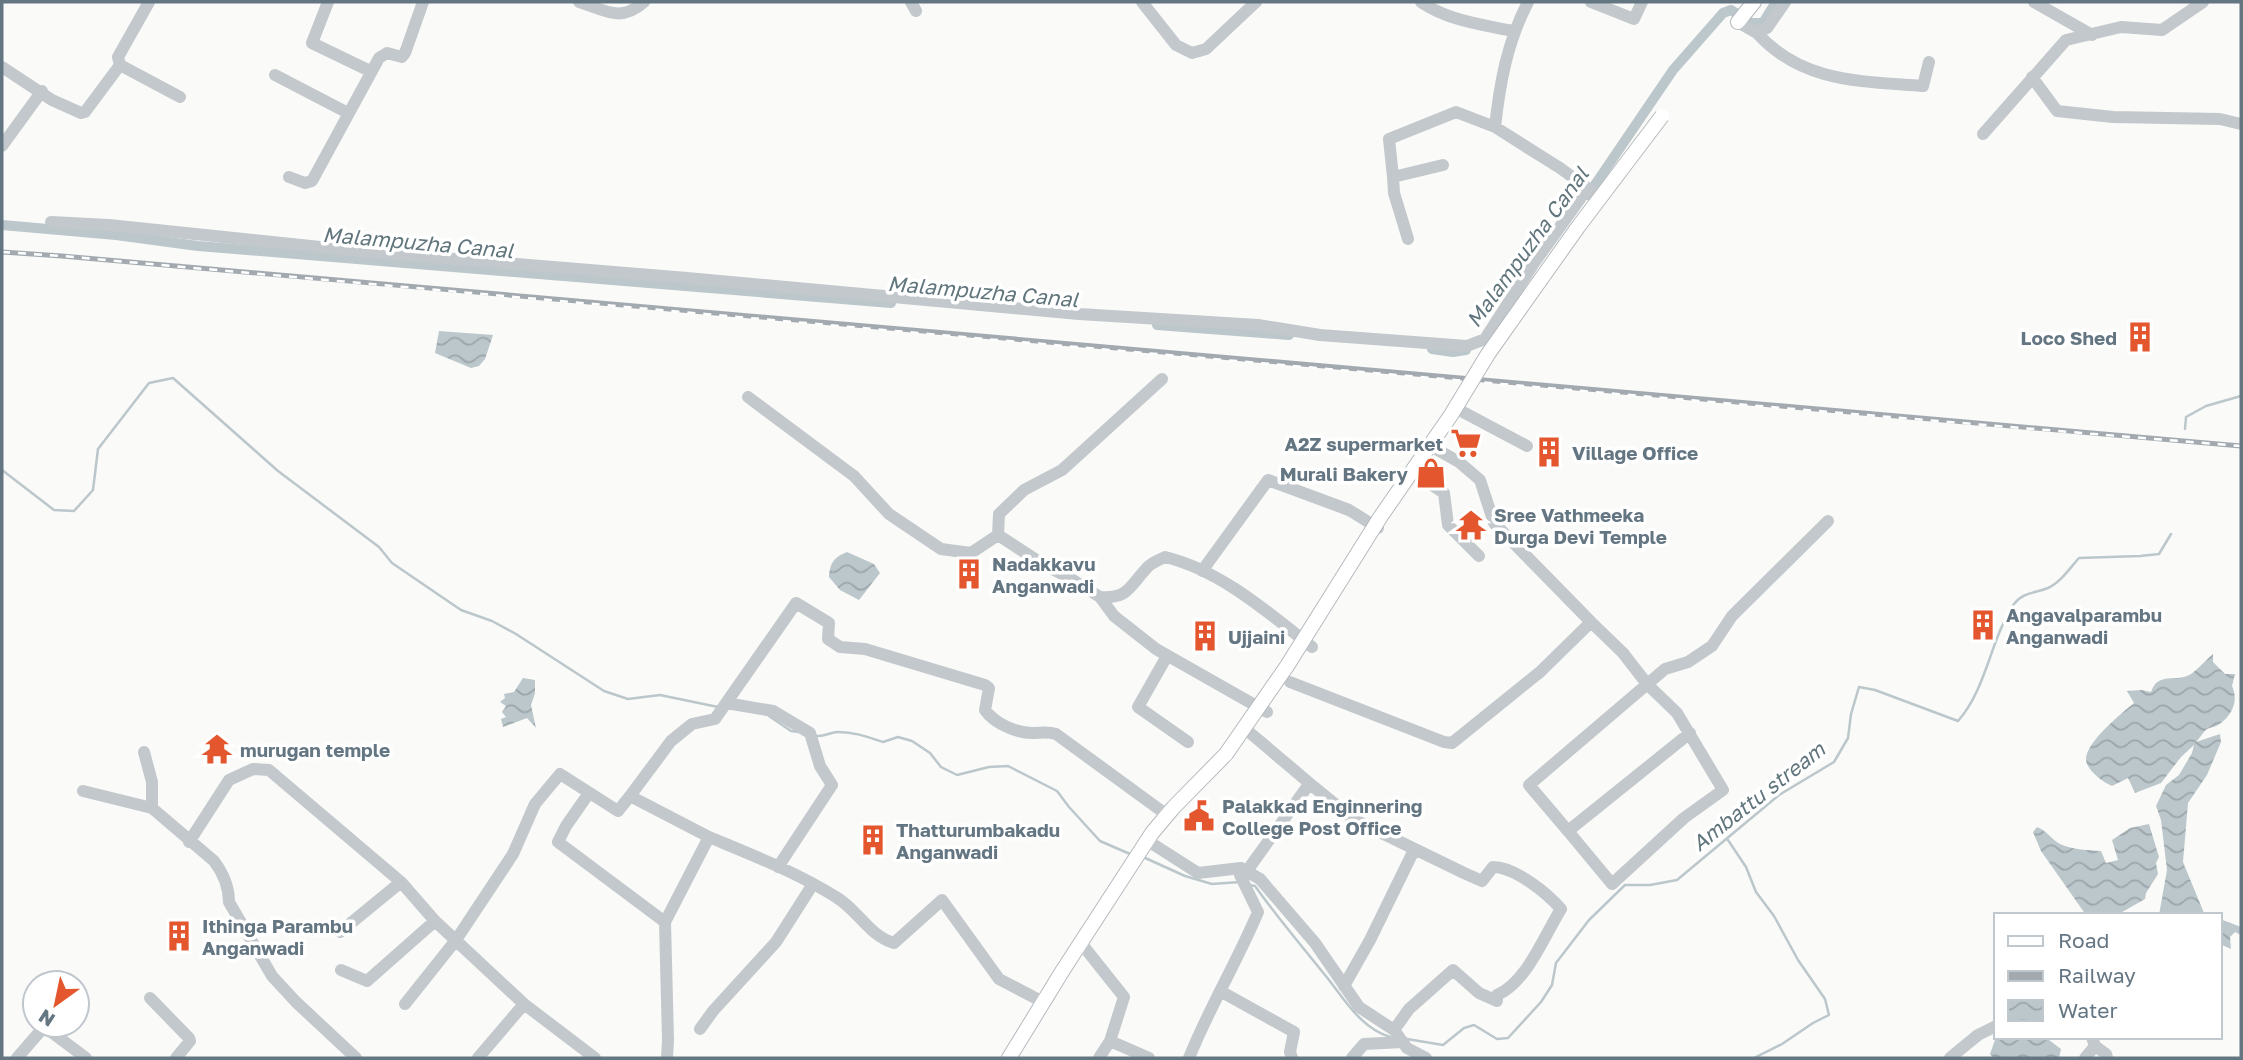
<svg xmlns="http://www.w3.org/2000/svg" width="2243" height="1060" viewBox="0 0 2243 1060" font-family="'Golos Text',sans-serif">
<defs>
<pattern id="water-waves" width="16" height="10" patternUnits="userSpaceOnUse" patternTransform="scale(1.75)"><rect width="16" height="10" fill="#bbc7cb"/><path d="M0 5q4-4 8 0t8 0" fill="none" stroke="#9ca6aa"/></pattern>
</defs>
<rect width="100%" height="100%" fill="#fafaf8"/>
<!-- water -->
<path fill="url(#water-waves)" d="M439,331L493,335L485,359L479,366L471,368L435,353Z
M847,552L874,564L880,573L859,600L840,590L829,577C830,563 834,557 847,552Z
M2213,654V662L2225,674H2235L2232,686C2239,701 2232,716 2218,725C2215,727 2211,727 2207,729C2203,732 2200,738 2196,742L2220,734L2221,742L2207,775L2188,803L2183,862L2204,913L2202,915H2159L2167,870L2161,820L2156,806L2166,785L2179,775L2192,753L2194,745L2181,757L2161,783L2135,793L2128,778L2112,786C2103,782 2091,773 2087,764C2079,747 2122,713 2134,703L2127,691L2142,690L2151,692C2158,671 2177,683 2191,674C2195,672 2207,659 2213,654Z
M523,678L535,680V693L531,705L536,728L527,718L503,727L501,719L506,717L502,712L506,706L500,702L505,698L504,694L514,692Z
M2149,824L2159,857L2156,863L2158,874L2146,893L2145,899L2117,915H2086L2041,851L2033,832L2037,827C2046,830 2051,839 2060,844C2073,850 2088,850 2101,851L2106,863L2118,860L2112,840L2130,828Z
M2220,919L2241,927V935L2235,932L2230,937L2231,949L2220,944Z
M1996,1037H2045L2061,1049L2059,1058H1993L1990,1054Z"/>
<g fill="none" stroke-linecap="round" stroke-linejoin="round">
<!-- stream -->
<path stroke="#bbc7cb" stroke-width="2.5" d="M2185,429L2186,417L2206,406L2241,396
M2,470L54,510L74,511L93,490L98,449L149,383L173,378L278,471L379,547L392,563L461,610L492,621L516,634L604,691L628,699L660,695L718,707
M769,716L791,731L799,732
M816,736C825,737 830,732 838,732C855,732 868,737 883,742L898,737L912,741L930,753L941,767L957,775L989,767L1008,766L1057,791L1069,807L1100,841L1130,854
M1728,840L1746,867L1756,892L1774,916L1798,960L1825,999L1829,1015L1813,1023L1782,1044L1754,1058
M1143,857L1185,876L1212,884L1240,882
M1250,885L1255,886C1277,917 1301,945 1325,975C1344,998 1360,1028 1390,1037
M1407,1039L1443,1045L1464,1028L1474,1025L1497,1039L1508,1038L1541,1002L1552,985L1556,963L1589,920L1625,885H1650L1677,880L1779,795L1834,762L1848,738L1851,714L1859,687L1875,690L1958,721C1987,688 1990,640 2014,604C2023,592 2036,593 2048,588C2060,583 2070,568 2079,558L2140,556L2159,554L2171,534"/>
<!-- canal -->
<path stroke="#bbc7cb" stroke-width="10" d="M1588,195L1673,70L1723,13L1731,10L1751,23H1763L1776,2
M2,225L116,235L198,246L891,303
M1157,325L1289,335
M1432,349L1453,352L1466,350"/>
<!-- major casing -->
<g stroke="#b5babe" stroke-width="16">
<path id="major" d="M1738,22L1754,2
M1009,1058L1063,970L1152,833L1173,808L1226,754"/>
</g>
<!-- minor -->
<path stroke="#c3c8cc" stroke-width="12" d="M328,2L312,43L370,71
M579,2C605,10 620,23 644,2
M911,2L916,11
M1142,2L1176,45L1192,53L1206,49L1256,2
M1421,2C1447,20 1482,25 1513,31
M1591,2L1634,19L1642,2
M2034,2L2092,35
M1738,22L1757,33L1767,28L1785,2
M1757,33C1802,83 1861,81 1923,86L1929,62
M120,65L180,97
M2,67L52,100L81,113L85,112L120,65L118,57L149,2
M275,75L348,113
M2032,77L2057,111L2113,117L2220,119L2241,124
M1495,127C1500,82 1507,43 1528,2
M1983,134L2066,40L2121,27L2162,30L2203,2
M2,146L42,91
M1443,165L1393,177L1389,139L1456,112L1495,127L1560,168L1593,192
M289,177L305,183L312,181L379,58L387,53L402,57L405,53L423,2
M1393,177L1394,193L1408,239
M51,222L109,225L358,251L687,278L1079,314L1258,325L1320,335L1467,346L1485,339L1534,263L1587,189
M748,397L854,476L889,514L941,549L971,553L998,535L1041,563L1073,580L1100,597L1114,616L1156,649L1267,712
M1463,412L1527,446
M1436,449L1459,462L1480,480L1494,523L1591,622
M1417,475L1444,493L1448,525L1479,556
M998,535L999,514L1024,490L1062,470L1162,379
M1202,571L1268,480L1349,510L1378,528
M1100,597C1128,599 1129,587 1146,569C1150,563 1159,560 1165,557C1220,570 1269,613 1312,647
M1167,656L1138,707L1188,742
M1290,682L1444,742L1452,743L1540,672L1591,622L1623,653L1647,684L1677,713L1723,790L1684,818L1612,884L1568,831
M726,703L773,711L810,733L820,766L832,785L778,867
M1249,732L1314,787
M1690,733L1568,831L1529,785L1665,669L1688,662L1712,646L1732,616L1828,521
M144,752L152,782V808
M83,791L152,808L214,861C223,873 229,887 229,902L272,976L296,1002L356,1058
M589,793L566,826L558,842L665,922
M630,796L671,741L692,724L715,719L796,603L829,623L828,639L840,647L865,649L985,685L989,688L985,710C994,723 1016,733 1032,733C1041,733 1047,731 1056,734L1167,815
M1148,841L1198,873L1241,868L1260,879L1315,943L1359,1007L1394,1030L1407,1048L1426,1058
M189,842L229,780L253,769L269,770L401,882L435,921L524,1004L595,1058
M1247,871L1307,787H1314L1353,819L1464,873L1482,881L1493,867C1515,867 1547,893 1561,909C1544,936 1527,982 1497,995V1001L1479,993L1453,970L1409,1009L1394,1030
M340,932L401,882
M1081,943L1124,997L1110,1041L1149,1058
M341,970L367,981L435,921
M1344,986L1370,940L1414,850
M1220,991L1294,1032L1290,1052L1292,1058
M150,998L189,1038L190,1041L176,1058
M405,1004L456,940L513,854L535,804L560,774L618,811L630,796L709,837
M700,1029L713,1011L776,942L813,884
M2095,1046L2106,1054L2107,1058
M17,1058L43,1028L50,1031L86,1058
M478,1058L524,1004
M667,1058L668,1040L665,922L709,837C752,855 796,872 836,897C858,910 869,936 894,943L942,900L999,979L1043,1002
M1099,1058L1110,1041
M1189,1058C1209,1008 1237,962 1258,912L1240,875L1241,868
M1352,1058L1364,1044L1403,1042
M1950,1058L1978,1035L1996,1026
M2085,1058L2095,1046L2092,1037"/>
<!-- major -->
<use href="#major" stroke="#fff" stroke-width="14"/>
<!-- rail casing -->
<g stroke="#a2aab0" stroke-width="5">
<path id="rail" d="M2,252L62,256C789,322 1515,387 2241,446"/>
</g>
<!-- rail -->
<use href="#rail" stroke="#fff" stroke-width="2.5" stroke-dasharray="8" stroke-linecap="butt"/>
<!-- major-bridge casing -->
<g stroke="#b5babe" stroke-width="16" stroke-linecap="butt">
<path id="major-bridge" d="M1226,754L1287,666L1381,516L1451,415L1488,354L1578,227L1662,116"/>
</g>
<!-- major-bridge -->
<use href="#major-bridge" stroke="#fff" stroke-width="14"/>
</g>
<!-- icons -->
<defs>
<g id="building-bare" transform="scale(2.415)"><path d="M-4-6H4V6H1V3H-1V6H-4ZM-2.5-4.3h1.7v1.8h-1.7ZM.8-4.3h1.7v1.8H.8ZM-2.5-1h1.7V.8h-1.7ZM.8-1h1.7V.8H.8Z" fill="#e4572e" stroke="#fff" stroke-width="2.5" paint-order="stroke"/></g>
<g id="supermarket-bare" transform="scale(2.415)"><path d="M-6-5.5h2.5l.6 2H6L4.5 2H-2.5L-4.4-4H-6ZM-1.5 3.2a1.3 1.3 0 1 0 .1 0ZM3 3.2a1.3 1.3 0 1 0 .1 0Z" fill="#e4572e" stroke="#fff" stroke-width="2.5" paint-order="stroke"/></g>
<g id="shop-bare" transform="scale(2.415)"><path d="M-5-2.5h2.3a2.7 3.5 0 0 1 5.4 0H5L5.5 6h-11ZM-1.5-2.5h3a1.5 2.3 0 0 0-3 0Z" fill="#e4572e" stroke="#fff" stroke-width="2.5" paint-order="stroke"/></g>
<g id="temple-bare" transform="scale(2.415)"><path d="M0-6L5-2H3V0L6.5 2.5H4V6H1.5V3h-3V6H-4V2.5H-6.5L-3 0V-2H-5Z" fill="#e4572e" stroke="#fff" stroke-width="2.5" paint-order="stroke"/></g>
<g id="civic-bare" transform="scale(2.415)"><path d="M-.6-6.5H3V-4.5H.6V-3L4-1V1h2V6H-6V1h2V-1L-.6-3ZM-1.2 2.5V6h2.4V2.5Z" fill="#e4572e" stroke="#fff" stroke-width="2.5" paint-order="stroke"/></g>
</defs>
<g fill-rule="evenodd">
<use href="#building-bare" x="2140" y="337"/>
<use href="#supermarket-bare" x="1466" y="443"/>
<use href="#building-bare" x="1549" y="452"/>
<use href="#shop-bare" x="1431" y="473"/>
<use href="#temple-bare" x="1471" y="525"/>
<use href="#building-bare" x="969" y="574"/>
<use href="#building-bare" x="1983" y="625"/>
<use href="#building-bare" x="1205" y="636"/>
<use href="#temple-bare" x="217" y="749"/>
<use href="#civic-bare" x="1199" y="816"/>
<use href="#building-bare" x="873" y="840"/>
<use href="#building-bare" x="179" y="936"/>
</g>
<g text-anchor="middle" dominant-baseline="central" stroke-width="7" stroke-linejoin="round" paint-order="stroke">
<!-- poi labels -->
<g font-size="19" font-weight="bold" fill="#657683" stroke="#fff" text-anchor="start">
<text x="2117" y="337" text-anchor="end">Loco Shed</text>
<text x="1443" y="443" text-anchor="end">A2Z supermarket</text>
<text x="1572" y="452">Village Office</text>
<text x="1408" y="473" text-anchor="end">Murali Bakery</text>
<text x="1494" y="514">Sree Vathmeeka<tspan x="1494" dy="22">Durga Devi Temple</tspan></text>
<text x="992" y="563">Nadakkavu<tspan x="992" dy="22">Anganwadi</tspan></text>
<text x="2006" y="614">Angavalparambu<tspan x="2006" dy="22">Anganwadi</tspan></text>
<text x="1228" y="636">Ujjaini</text>
<text x="240" y="749">murugan temple</text>
<text x="1222" y="805">Palakkad Enginnering<tspan x="1222" dy="22">College Post Office</tspan></text>
<text x="896" y="829">Thatturumbakadu<tspan x="896" dy="22">Anganwadi</tspan></text>
<text x="202" y="925">Ithinga Parambu<tspan x="202" dy="22">Anganwadi</tspan></text>
</g>
<!-- water labels -->
<g font-size="21" font-style="italic" fill="#60757c" stroke="#fff">
<text transform="translate(418 242) rotate(5)">Malampuzha Canal</text>
<text transform="translate(1527 247) rotate(-54)">Malampuzha Canal</text>
<text transform="translate(983 291) rotate(5)">Malampuzha Canal</text>
<text transform="translate(1758 796) rotate(-38)">Ambattu stream</text>
</g>
</g>
<!-- border -->
<rect width="2243" height="1060" fill="none" stroke="#657683" stroke-width="7"/>
<!-- legend -->
<rect x="1994" y="913" width="228" height="126" fill="#ffffff" stroke="#c1c8cd" stroke-width="2"/>
<rect x="2008" y="936" width="35" height="10" fill="#ffffff" stroke="#c1c8cd" stroke-width="2"/>
<text x="2058" y="948" font-size="21" fill="#657683">Road</text>
<rect x="2008" y="971" width="35" height="10" fill="#a2aab0" stroke="#c1c8cd" stroke-width="2"/>
<text x="2058" y="983" font-size="21" fill="#657683">Railway</text>
<rect x="2008" y="1000" width="35" height="21" fill="url(#water-waves)" stroke="#c1c8cd" stroke-width="2"/>
<text x="2058" y="1018" font-size="21" fill="#657683">Water</text>
<!-- north arrow -->
<g transform="translate(56 1004) rotate(213)"><circle r="33" fill="#ffffff" stroke="#c1c8cd" stroke-width="2"/>
<path d="M0-5L12 26L0 18L-12 26Z" fill="#e4572e"/>
<text y="-10" font-size="19" font-weight="bold" text-anchor="middle" fill="#657683">N</text>
</g>
</svg>
